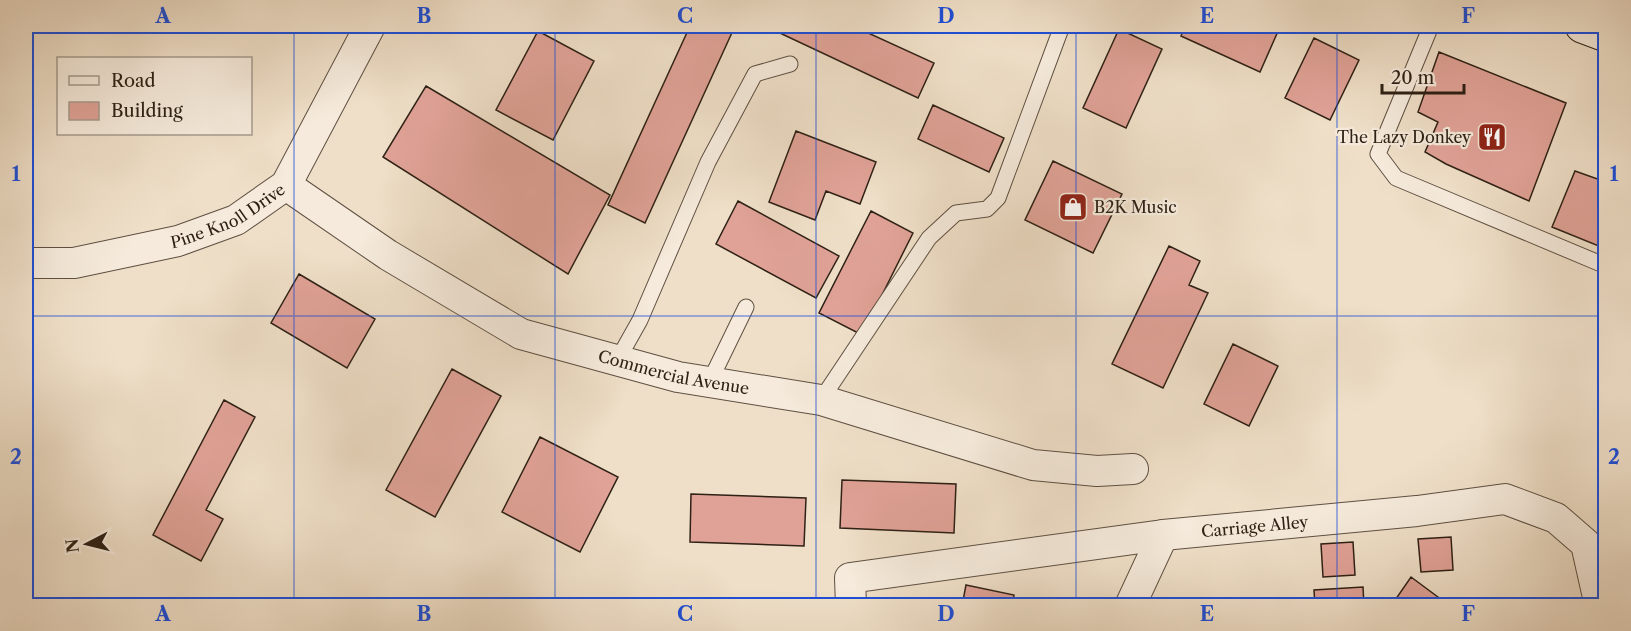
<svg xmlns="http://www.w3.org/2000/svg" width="1631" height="631" viewBox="0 0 1631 631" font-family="'Libre Caslon Text',serif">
<rect width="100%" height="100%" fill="#efdfc8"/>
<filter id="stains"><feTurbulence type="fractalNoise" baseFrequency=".00333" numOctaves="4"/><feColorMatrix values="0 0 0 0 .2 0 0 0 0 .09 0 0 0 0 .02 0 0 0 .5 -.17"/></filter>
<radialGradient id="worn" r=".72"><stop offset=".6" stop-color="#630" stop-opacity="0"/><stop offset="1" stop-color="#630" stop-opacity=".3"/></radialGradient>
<!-- building -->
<path fill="#e0a297" stroke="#2e2115" stroke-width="1.5" d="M690,26H735L645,223L608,205Z
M765,26H853L934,63L918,98Z
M1164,26H1178L1176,31Z
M1185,26H1272L1279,29L1260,72L1181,36Z
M1119,29L1162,49L1126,128L1083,108Z
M538,31L594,61L553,140L496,110Z
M1314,38L1359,60L1330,120L1285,98Z
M1439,52L1566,103L1529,201L1446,164L1425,152L1438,122L1418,112Z
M426,86L610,195L568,274L383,157Z
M933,105L1004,138L989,172L918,139Z
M796,131L876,162L860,204L826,191L815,220L769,202Z
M1053,161L1122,194L1093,253L1025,220Z
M1575,171L1606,182V249L1552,227Z
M738,201L839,256L816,298L716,244Z
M871,211L913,233L862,335L819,313Z
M1169,246L1200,261L1189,285L1208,293L1163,388L1112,364Z
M299,274L375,319L347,368L271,323Z
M1233,344L1278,366L1249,426L1204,404Z
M452,369L501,396L435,517L386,490Z
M224,400L255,417L206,510L223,519L201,561L153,535Z
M540,437L618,477L580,552L502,512Z
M842,480L956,484L954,533L840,528Z
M691,494L806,498L804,546L690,542Z
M1451,537L1453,570L1421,572L1418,539Z
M1353,542L1355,575L1323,577L1321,544Z
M1411,577L1450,606H1391Z
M966,585L1014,595L1012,606H962Z
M1363,587L1364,606H1315L1314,590Z
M1534,599L1539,606H1525Z
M1296,603V606H1261Z"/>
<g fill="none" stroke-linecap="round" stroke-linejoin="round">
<!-- lane casing -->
<g stroke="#5e5042" stroke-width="17">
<path id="lane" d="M1431,26L1378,154L1396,178L1606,266
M617,361L640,320L708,162L755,74L790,64
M709,383L746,307
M821,400L929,238L956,213L987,209L998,198L1062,26"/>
</g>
<!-- street casing -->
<g stroke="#5e5042" stroke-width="32">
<g id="street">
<path id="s1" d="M286,185L388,255L521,334L678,377L821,400L1033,465L1097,471L1133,469"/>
<path id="s2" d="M26,263H74L178,241L236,220L286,185L370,26"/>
<path id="s3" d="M851,606L850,578L1163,535L1417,511L1505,499L1556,518L1586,544L1600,606"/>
<path d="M1130,606L1163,535"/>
</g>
</g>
<!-- secondary casing -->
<g stroke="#2e2115" stroke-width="35">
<path id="secondary" d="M1582,26L1606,35"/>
</g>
<!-- lane -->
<use href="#lane" stroke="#f5eadb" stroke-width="15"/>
<!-- street -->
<use href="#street" stroke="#f5eadb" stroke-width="30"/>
<!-- secondary -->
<use href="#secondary" stroke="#f5eadb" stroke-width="33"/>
</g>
<!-- grid -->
<path fill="none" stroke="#1d4ed8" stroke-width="1.5" stroke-opacity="0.55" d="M294,26V606M555,26V606M816,26V606M1076,26V606M1337,26V606M26,316H1606"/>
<!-- icons -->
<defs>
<g id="restaurant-square" transform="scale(1.5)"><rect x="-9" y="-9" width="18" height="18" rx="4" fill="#8f2418" stroke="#f5eadb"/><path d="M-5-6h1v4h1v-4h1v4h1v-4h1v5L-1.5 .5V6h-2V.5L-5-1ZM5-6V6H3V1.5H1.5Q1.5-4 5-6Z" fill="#fff"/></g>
<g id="shop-square" transform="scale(1.5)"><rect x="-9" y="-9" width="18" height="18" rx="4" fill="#8f2418" stroke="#f5eadb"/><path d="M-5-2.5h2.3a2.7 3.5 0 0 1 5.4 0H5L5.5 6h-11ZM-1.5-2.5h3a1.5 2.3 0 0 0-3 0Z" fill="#fff"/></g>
</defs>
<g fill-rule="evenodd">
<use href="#restaurant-square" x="1492" y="137"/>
<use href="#shop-square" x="1073" y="207"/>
</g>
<g text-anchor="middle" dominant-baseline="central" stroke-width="4.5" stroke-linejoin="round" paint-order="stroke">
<!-- poi labels -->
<g font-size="16" fill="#2e2115" stroke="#f5eadb" text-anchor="end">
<text x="1471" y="137">The Lazy Donkey</text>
<text x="1094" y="207" text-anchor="start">B2K Music</text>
</g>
<!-- street labels -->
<g font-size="16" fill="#2e2115" stroke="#f5eadb">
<text stroke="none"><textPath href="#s2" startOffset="210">Pine Knoll Drive</textPath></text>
<text stroke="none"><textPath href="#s1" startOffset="436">Commercial Avenue</textPath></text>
<text stroke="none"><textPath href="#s3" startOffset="436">Carriage Alley</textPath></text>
</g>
</g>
<!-- margin -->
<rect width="1631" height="631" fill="none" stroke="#efdfc8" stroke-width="66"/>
<!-- legend -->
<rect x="57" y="57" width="195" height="78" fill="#f5eadb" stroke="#a59a8c" stroke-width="1.5"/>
<rect x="69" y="76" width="30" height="9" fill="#f5eadb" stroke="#a59a8c" stroke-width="1.5"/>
<text x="111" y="87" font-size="18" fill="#2e2115">Road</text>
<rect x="69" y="102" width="30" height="18" fill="#e0a297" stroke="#a59a8c" stroke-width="1.5"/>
<text x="111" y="117" font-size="18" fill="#2e2115">Building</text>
<!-- north arrow -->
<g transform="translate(87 544) rotate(263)" stroke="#f5eadb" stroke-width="4.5" paint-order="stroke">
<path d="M0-4.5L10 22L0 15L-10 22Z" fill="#2e2115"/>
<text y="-9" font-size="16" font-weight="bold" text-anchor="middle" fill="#2e2115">N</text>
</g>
<!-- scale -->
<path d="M1382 84v9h82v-9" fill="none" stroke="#2e2115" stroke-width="3"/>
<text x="1391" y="84" font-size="18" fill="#2e2115" stroke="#f5eadb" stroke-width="4.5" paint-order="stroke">20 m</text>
<rect x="33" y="33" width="1565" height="565" fill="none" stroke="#1d4ed8" stroke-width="2"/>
<g font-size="20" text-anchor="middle" font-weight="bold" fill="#1d4ed8">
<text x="163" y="23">A</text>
<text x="424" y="23">B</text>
<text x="685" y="23">C</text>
<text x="946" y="23">D</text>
<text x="1207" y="23">E</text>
<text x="1468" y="23">F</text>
<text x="16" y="181">1</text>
<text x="1614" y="181">1</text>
<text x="16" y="464">2</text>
<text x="1614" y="464">2</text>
<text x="163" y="621">A</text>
<text x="424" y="621">B</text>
<text x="685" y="621">C</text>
<text x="946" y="621">D</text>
<text x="1207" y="621">E</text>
<text x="1468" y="621">F</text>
</g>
<rect width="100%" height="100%" filter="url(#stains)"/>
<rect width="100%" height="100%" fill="url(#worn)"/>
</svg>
